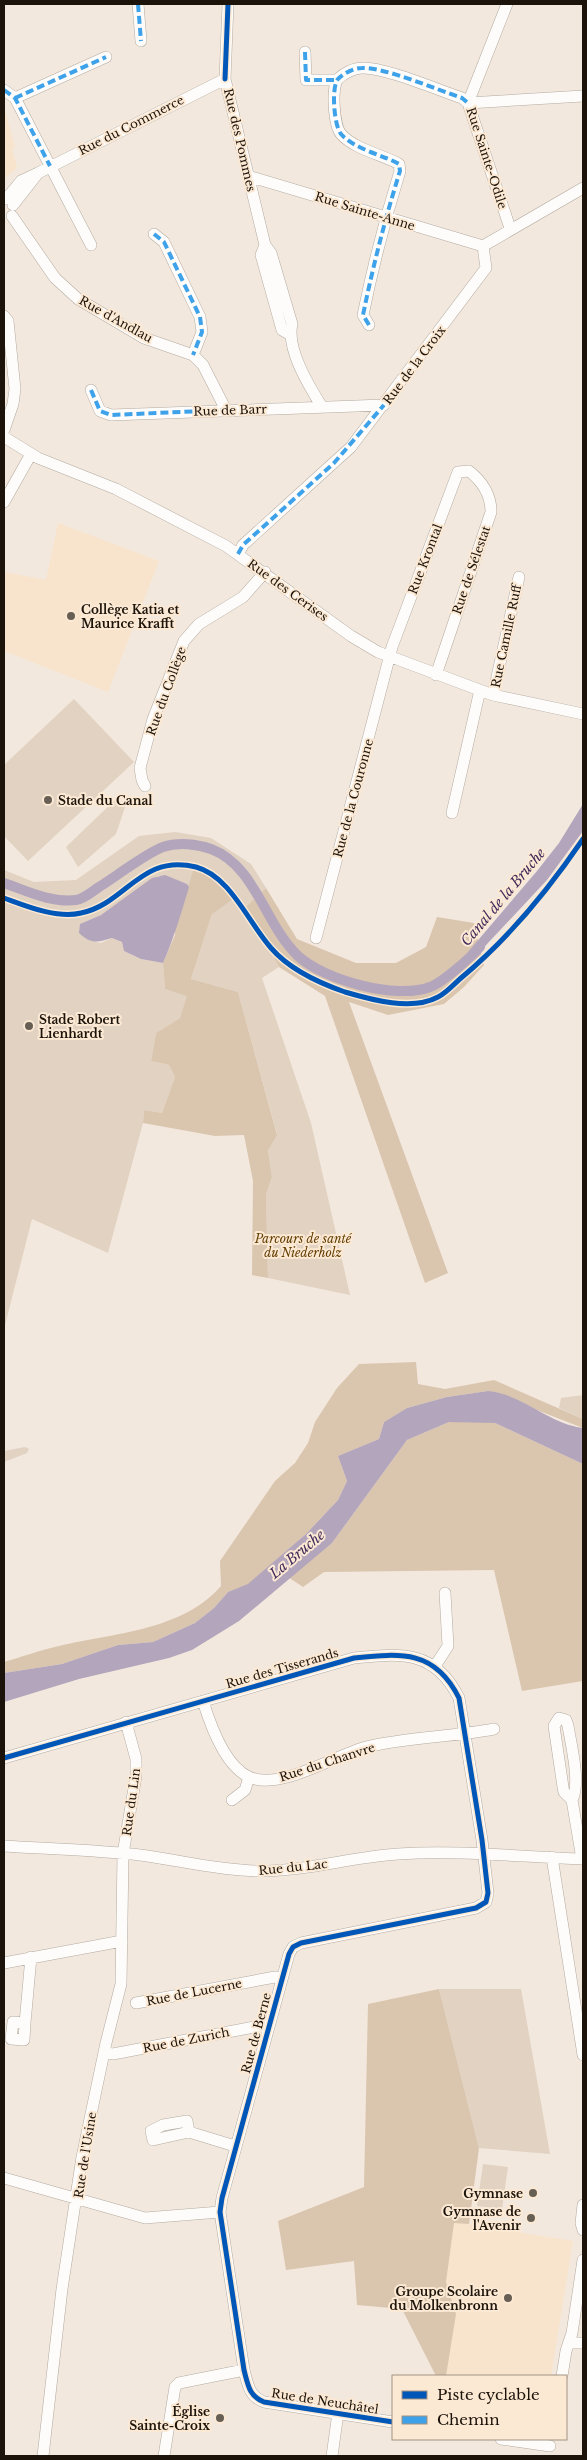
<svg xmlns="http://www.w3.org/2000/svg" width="587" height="2460" viewBox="0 0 587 2460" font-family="'Libre Baskerville',serif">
<rect width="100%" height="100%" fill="#f3e8dd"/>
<!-- built -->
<path fill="#f8e4cc" d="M4,107L15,147L12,148L17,168L4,179Z
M58,523L159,561L108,692L4,651V572L46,580Z
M454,2222L573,2241L551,2376H446L456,2314L446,2282Z"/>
<!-- green -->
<path fill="#e1d2c2" d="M74,699L134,762L28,861L4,836V765Z
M117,798L125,807L116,834L78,867L66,847Z
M175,832L211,838L251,864L266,888L246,908L279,967L262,978L311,1123L350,1295L268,1278L266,1194L272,1177L268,1149L277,1134L238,992L191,979L212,914L195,867L189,887L187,884L158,876L101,915L80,924L96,942L101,943L112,938L122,942L124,951L141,959L163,963L165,989L188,995L180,1018L156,1033L151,1061L169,1065L175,1077L162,1113L144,1110L143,1123L108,1253L32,1219L4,1329V870L34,882L76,880L139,836Z
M583,1395V1419L559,1408L561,1398Z
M25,1447L29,1449L27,1453L4,1462V1451Z
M439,1989H521L550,2154L479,2148Z
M483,2164L508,2167L502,2209L477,2206Z"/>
<!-- forest -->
<path fill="#dac5af" d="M194,867L222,881L236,897L212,914L191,979L238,992L277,1135L268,1150L272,1177L266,1194L268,1278L252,1275L253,1181L244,1135L215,1136L143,1123L144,1110L162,1113L175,1077L169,1065L151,1061L156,1033L180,1018L187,996L165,989L163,963L175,935V926L179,919Z
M266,888L297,939L356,963H396L426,947L437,917L474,923L484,965L464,987L444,1004L388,1015L349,1002L448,1273L425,1283L325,996L279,967L246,907Z
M416,1362L418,1384L445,1389L494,1380L583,1419V1428L488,1391L447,1397L407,1408L384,1422L379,1439L338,1456L347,1481L338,1500L306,1534L248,1585L228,1592L214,1608L195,1623L153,1642L118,1645L62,1664L4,1673V1662C22,1657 40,1650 59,1646C113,1633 182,1631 221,1586L220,1561L275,1481L295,1463L308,1443L315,1422L337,1388L359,1364Z
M478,1421L495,1423L583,1464V1681L522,1691L494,1570L324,1572L303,1587L288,1577L332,1543L407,1440L449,1422Z
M439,1989L479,2148L469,2224L454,2223L446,2282L456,2314L446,2376H436L402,2309L357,2305L354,2261L286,2270L278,2221L364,2187L368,2004Z"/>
<!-- water -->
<path fill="#b3a5bb" d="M583,804V831L547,880L473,959L468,952L537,871L559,843Z
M165,875L187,884L189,887C181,914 174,938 163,963L141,959L124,951L122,942L112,938C98,942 92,945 79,933L80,924L101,915L152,878Z
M488,1391C522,1394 549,1424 583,1428V1464L495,1423L449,1422L407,1440L332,1543L239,1621L192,1650L169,1658L79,1679L4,1702V1673L62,1664L118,1645L153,1642L195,1623L214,1608L228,1592L248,1584L306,1534L338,1500L347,1481L338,1456L379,1439L384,1422L407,1408L447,1397Z"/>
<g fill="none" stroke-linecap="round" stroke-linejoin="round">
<!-- canal -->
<path stroke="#b3a5bb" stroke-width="10" d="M4,883C27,891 51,903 76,900C84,899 93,891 99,887C115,877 148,852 163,847C178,842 197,844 211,849C256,866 265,925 298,956C324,980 396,1000 430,987C442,983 470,958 480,947"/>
<!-- minor casing -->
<g stroke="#b3aaa0" stroke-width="12">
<path id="minor" d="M138,4L141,41
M228,4L225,79L265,245
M507,4L468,103L510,228
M305,52L306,80H337
M4,90L15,98L91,245
M15,98L106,57
M38,173L225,79
M248,176L483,246
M6,199L21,181L38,173L13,205
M12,216L55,278L78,299L144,338L193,355L203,365L226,410
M154,234L164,242L200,317L202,332L193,355
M4,316L8,321L15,389L13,404L4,430
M369,325L363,315C373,266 385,219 400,171L399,164C383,155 354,149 341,134C334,126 331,87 338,79C344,73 354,68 362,68C384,67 438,90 462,98L468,103L583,96
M289,334L282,330L261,255L265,245L271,253L292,324C286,349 309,386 322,407
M91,390L100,411L111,415L384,405
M4,437L38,458L116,489L226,546L351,636L378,652L493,695L583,714
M4,502L31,454
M238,554L243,545L351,447L486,268L483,246L583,188
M493,695L519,577
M145,786L142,780L140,768L153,719L184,641L199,624L243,597L265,572
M452,813L480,690
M316,938L392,647L458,472L469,471C483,482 491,495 491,512L436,675
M435,1666L448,1646L445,1593
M203,1701C210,1724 225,1766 249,1777C281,1791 335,1755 366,1747C408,1737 452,1737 494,1729
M4,1758L354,1658C402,1653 435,1650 459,1698L482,1840L488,1893L486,1902L476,1908L301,1943L293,1947L289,1954L222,2198L220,2212L244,2370C248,2385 249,2396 264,2402L393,2422
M232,1800L245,1790L249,1777
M572,1800C581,1784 571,1744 568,1726L566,1720L559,1718L554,1726L563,1787L564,1792L572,1800L582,1859
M4,1846C49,1849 95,1850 140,1855C178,1860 216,1870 256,1871C304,1872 350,1857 398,1854C460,1850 521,1857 583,1859
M552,1857L583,2055
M4,1963L122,1941
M136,2003L275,1977L281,1978
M25,2023L24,2040L11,2039L13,2022L25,2023L31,1957
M104,2052L113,2054L259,2026L268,2027
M189,2132L153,2140L151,2131L163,2125L187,2121L189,2132L235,2146
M4,2178L145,2218L220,2212
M583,2205L581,2223L583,2230
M569,2343H583
M562,2376L566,2351L572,2333L583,2260
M501,2439L550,2446
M43,2456L62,2289L82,2157L106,2043L121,1984L123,1854L136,1776V1759L126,1722
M164,2456L175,2387L179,2383L244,2370
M332,2456L338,2413"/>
</g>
<!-- minor -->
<use href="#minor" stroke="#fdfcfa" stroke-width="11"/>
<!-- quiet -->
<path stroke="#3da2e9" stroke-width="4" stroke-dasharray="8 4" stroke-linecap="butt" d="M138,4L141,41
M305,52L306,80H337
M4,90L15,98L50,166
M15,98L106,57
M154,234L164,242L200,317L202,332L193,355
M369,325L363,315C373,266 385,219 400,171L399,164C383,155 354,149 341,134C334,126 331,87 338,79C344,73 354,68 362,68C384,67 438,90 462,98L468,103
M91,390L100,411L111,415L226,410
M238,554L243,545L334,463L384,405"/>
<!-- cycleway casing -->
<g stroke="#fce9d4" stroke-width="8">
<path id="cycleway" d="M225,79L228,4
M4,898C26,906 57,919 81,913C126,904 141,853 196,867C230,876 248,922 271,948C290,970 319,983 345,992C372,1000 412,1011 438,997C446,993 454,984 461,978C508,939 549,889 583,839
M4,1758L354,1658C402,1653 435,1650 459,1698L482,1840L488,1893L486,1902L476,1908L301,1943L293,1947L289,1954L222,2198L220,2212L244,2370C248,2385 249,2396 264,2402L393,2422"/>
</g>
<!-- cycleway -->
<use href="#cycleway" stroke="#0057b8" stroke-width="5"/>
</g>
<!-- markers -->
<g fill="#675e54" stroke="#fce9d4" stroke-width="2">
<circle cx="71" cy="616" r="5"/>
<circle cx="48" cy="800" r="5"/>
<circle cx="29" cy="1026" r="5"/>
<circle cx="533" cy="2193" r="5"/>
<circle cx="531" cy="2218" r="5"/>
<circle cx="508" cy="2298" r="5"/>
<circle cx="220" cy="2418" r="5"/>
</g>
<g text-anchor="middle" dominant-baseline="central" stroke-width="4" stroke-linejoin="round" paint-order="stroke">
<!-- street labels -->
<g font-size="12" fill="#1c130a" stroke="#fce9d4">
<text transform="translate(131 125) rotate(-27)">Rue du Commerce</text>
<text transform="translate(240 140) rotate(77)">Rue des Pommes</text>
<text transform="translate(487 158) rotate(72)">Rue Sainte-Odile</text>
<text transform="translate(365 211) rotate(17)">Rue Sainte-Anne</text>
<text transform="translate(116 319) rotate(29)">Rue d'Andlau</text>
<text transform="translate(414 365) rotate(-53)">Rue de la Croix</text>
<text transform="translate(230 410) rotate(-2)">Rue de Barr</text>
<text transform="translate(425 559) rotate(-69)">Rue Krontal</text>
<text transform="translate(471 570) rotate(-71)">Rue de Sélestat</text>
<text transform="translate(288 590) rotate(36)">Rue des Cerises</text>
<text transform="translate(506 636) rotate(-78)">Rue Camille Ruff</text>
<text transform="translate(166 691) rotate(-70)">Rue du Collège</text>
<text transform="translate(353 798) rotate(-75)">Rue de la Couronne</text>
<text transform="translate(282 1668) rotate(-16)">Rue des Tisserands</text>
<text transform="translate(327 1762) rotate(-18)">Rue du Chanvre</text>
<text transform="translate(131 1802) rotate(-82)">Rue du Lin</text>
<text transform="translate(293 1867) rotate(-6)">Rue du Lac</text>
<text transform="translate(194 1992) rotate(-11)">Rue de Lucerne</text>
<text transform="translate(256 2033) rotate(-75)">Rue de Berne</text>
<text transform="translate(186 2040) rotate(-11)">Rue de Zurich</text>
<text transform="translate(85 2155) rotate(-81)">Rue de l'Usine</text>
<text transform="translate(325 2401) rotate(9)">Rue de Neuchâtel</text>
</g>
<!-- poi labels -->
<g font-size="12" font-weight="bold" fill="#1c130a" stroke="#fce9d4" text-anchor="end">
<text x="81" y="609" text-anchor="start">Collège Katia et<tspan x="81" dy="14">Maurice Krafft</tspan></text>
<text x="58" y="800" text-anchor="start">Stade du Canal</text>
<text x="39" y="1019" text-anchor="start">Stade Robert<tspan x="39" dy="14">Lienhardt</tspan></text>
<text x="523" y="2193">Gymnase</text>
<text x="521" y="2211">Gymnase de<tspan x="521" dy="14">l'Avenir</tspan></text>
<text x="498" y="2291">Groupe Scolaire<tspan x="498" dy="14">du Molkenbronn</tspan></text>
<text x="210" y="2411">Église<tspan x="210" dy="14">Sainte-Croix</tspan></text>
</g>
<!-- park labels -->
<g font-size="12" font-style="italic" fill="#633e03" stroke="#fce9d4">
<text x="303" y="1238">Parcours de santé<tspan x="303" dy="14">du Niederholz</tspan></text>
</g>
<!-- water labels -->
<g font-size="14" font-style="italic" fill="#422c5c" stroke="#fce9d4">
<text transform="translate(503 897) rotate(-50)">Canal de la Bruche</text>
<text transform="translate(297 1554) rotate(-40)">La Bruche</text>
</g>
</g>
<!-- border -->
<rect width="587" height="2460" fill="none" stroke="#1c130a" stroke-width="10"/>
<!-- legend -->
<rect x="392" y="2375" width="175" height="65" fill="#fce9d4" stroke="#a29383"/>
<rect x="402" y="2391" width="25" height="8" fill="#0057b8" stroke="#a29383"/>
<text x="437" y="2400" font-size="15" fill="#1c130a">Piste cyclable</text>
<rect x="402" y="2416" width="25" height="8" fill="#3da2e9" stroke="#a29383"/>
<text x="437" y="2425" font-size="15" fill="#1c130a">Chemin</text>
</svg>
